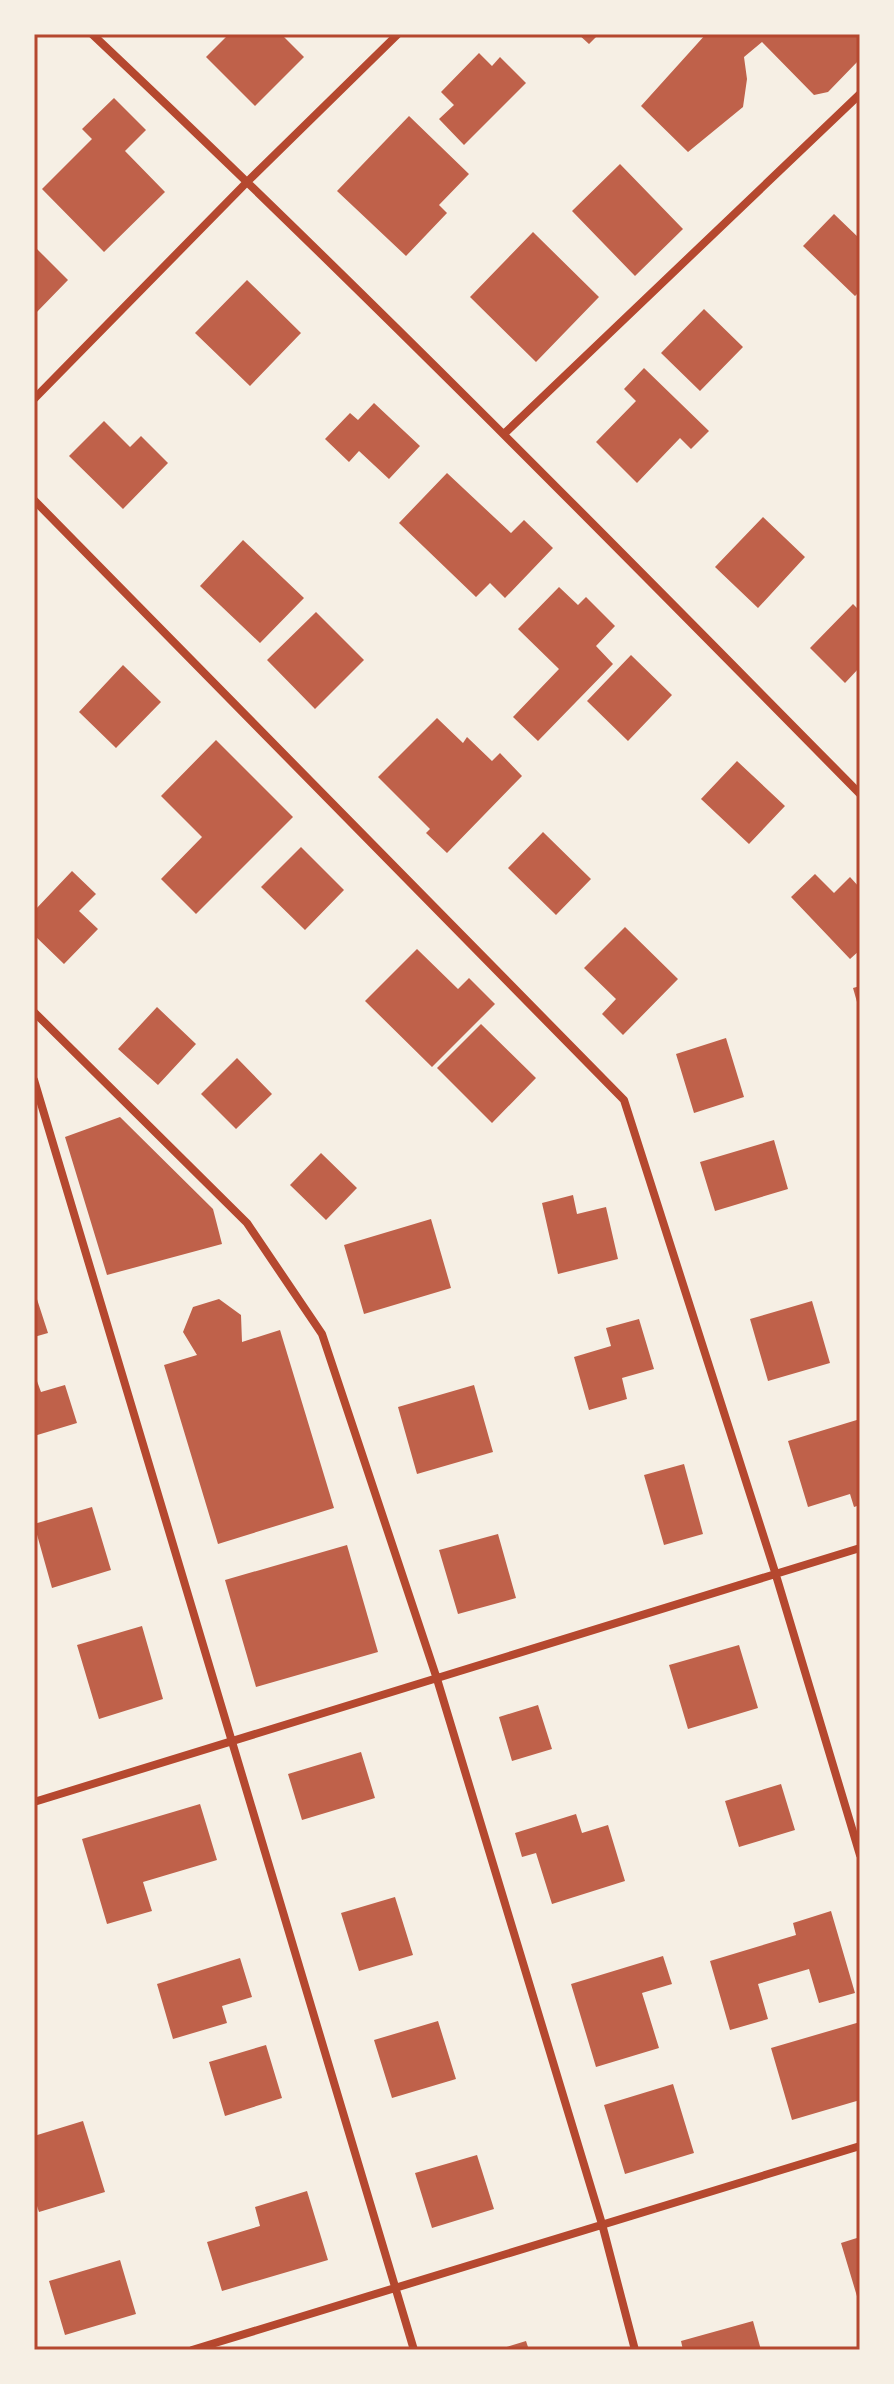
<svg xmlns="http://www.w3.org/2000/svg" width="894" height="2384" viewBox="0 0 894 2384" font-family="'Noto Sans',sans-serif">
<rect width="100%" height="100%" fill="#f6efe4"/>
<!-- building -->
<path fill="#bf614a" d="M229,34H281L304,57L255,106L206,57Z
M578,34H599L589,44Z
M706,34H860V59L828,92L814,95L762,42L744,57L747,79L743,107L688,152L641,106Z
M479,53L492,66L500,57L526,83L464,145L439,119L454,105L441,92Z
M114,98L146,130L125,151L165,192L104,252L42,189L92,139L82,129Z
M409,116L469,174L439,205L447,213L406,256L337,191Z
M620,164L683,229L635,276L572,211Z
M834,214L860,239V291L855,296L803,246Z
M533,232L599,297L536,362L470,297Z
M34,246L68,280L34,315Z
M247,280L301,333L250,386L195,333Z
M704,309L743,347L700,391L661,353Z
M644,368L709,431L691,449L680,438L637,483L596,442L636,401L624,389Z
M374,403L420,446L389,479L359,451L349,462L325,439L350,413L358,420Z
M104,421L130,447L141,436L168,463L123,509L69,456Z
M447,473L511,533L524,520L553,548L505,598L490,583L476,597L399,523Z
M763,517L805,557L758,608L715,567Z
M243,540L304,598L260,643L200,586Z
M559,587L578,605L586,597L615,626L596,646L613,664L538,741L513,717L559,669L518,629Z
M853,604L860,611V667L845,683L810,648Z
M316,612L364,660L315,709L267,660Z
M631,655L672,695L628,741L587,701Z
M123,665L161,702L116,748L79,712Z
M437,718L463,743L467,737L492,761L500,753L522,776L447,853L426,833L430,829L378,777Z
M216,740L293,817L196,914L161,879L202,837L161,796Z
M737,761L785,806L749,844L701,799Z
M543,832L591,879L556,915L508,868Z
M301,847L344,890L305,930L261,887Z
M72,871L96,894L79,911L98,929L64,964L34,935V911Z
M815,874L834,893L850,877L860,888V950L850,959L791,897Z
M625,927L678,979L623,1035L602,1014L616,999L584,968Z
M417,949L458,989L469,978L495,1004L432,1067L365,1001Z
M860,986V1009H859L853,988Z
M157,1007L196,1044L158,1085L118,1049Z
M481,1024L536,1078L492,1123L437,1068Z
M726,1038L744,1097L694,1113L676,1054Z
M237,1058L272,1094L236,1129L201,1094Z
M120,1117L213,1209L222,1244L107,1275L65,1137Z
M774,1140L788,1189L715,1211L700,1162Z
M321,1153L357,1188L326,1220L290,1185Z
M573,1195L577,1214L606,1207L618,1259L558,1274L542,1203Z
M431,1219L451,1288L364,1314L344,1245Z
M34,1290L48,1333L34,1337Z
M219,1299L241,1315L242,1342L280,1330L334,1508L218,1544L164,1365L197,1355L183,1332L193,1307Z
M812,1301L830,1363L768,1381L750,1319Z
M639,1319L654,1369L622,1378L627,1399L589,1410L574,1357L611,1346L606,1328Z
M34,1373L41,1392L65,1385L77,1423L34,1436Z
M474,1385L493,1452L417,1474L398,1407Z
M860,1419V1505L854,1507L850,1494L808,1507L788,1441Z
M684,1464L703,1534L664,1545L644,1475Z
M92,1507L111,1570L52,1588L34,1524Z
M498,1534L516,1598L458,1614L439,1550Z
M347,1545L378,1652L256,1687L225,1580Z
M142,1626L163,1699L99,1719L77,1645Z
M739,1645L758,1708L688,1729L669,1665Z
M538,1705L552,1749L512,1761L499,1717Z
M361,1752L375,1798L302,1820L288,1774Z
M781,1784L795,1830L739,1847L725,1801Z
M200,1804L217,1860L143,1882L152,1911L107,1924L82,1839Z
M576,1814L582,1833L608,1825L625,1881L552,1904L536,1853L522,1857L515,1833Z
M395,1897L413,1955L359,1971L341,1913Z
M831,1911L855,1993L819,2003L809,1969L758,1984L768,2019L730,2030L710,1961L796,1935L793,1923Z
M663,1956L672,1984L642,1993L659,2048L596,2067L571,1984Z
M240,1958L252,1997L222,2006L227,2023L173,2039L157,1984Z
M438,2021L456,2079L392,2098L374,2040Z
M860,2022V2100L792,2120L771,2048Z
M266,2045L282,2098L225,2116L209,2062Z
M673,2084L694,2153L625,2174L604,2105Z
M83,2121L105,2192L39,2212L34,2197V2136Z
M477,2155L494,2209L432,2228L415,2173Z
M307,2191L328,2260L222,2291L207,2242L260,2226L255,2207Z
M860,2237V2303H859L841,2243Z
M120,2260L136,2314L65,2335L49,2281Z
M753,2321L761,2350H683L681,2341Z
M526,2341L529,2350H500V2349Z"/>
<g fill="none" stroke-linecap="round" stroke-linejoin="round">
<!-- minor -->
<path stroke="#b5482f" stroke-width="8" d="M92,34C354,281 607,537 860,794
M34,399L248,181L398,34
M505,433L860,94
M34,500L624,1100L775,1572L860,1855
M34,1012L247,1223L322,1334L437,1679L602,2224L635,2350
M34,1080L414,2350
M34,1802L860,1548
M192,2350L860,2146"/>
</g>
<!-- border -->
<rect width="894" height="2384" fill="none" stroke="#f6efe4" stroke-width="72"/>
<rect x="36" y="36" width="822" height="2312" fill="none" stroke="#b5482f" stroke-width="3"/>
</svg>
